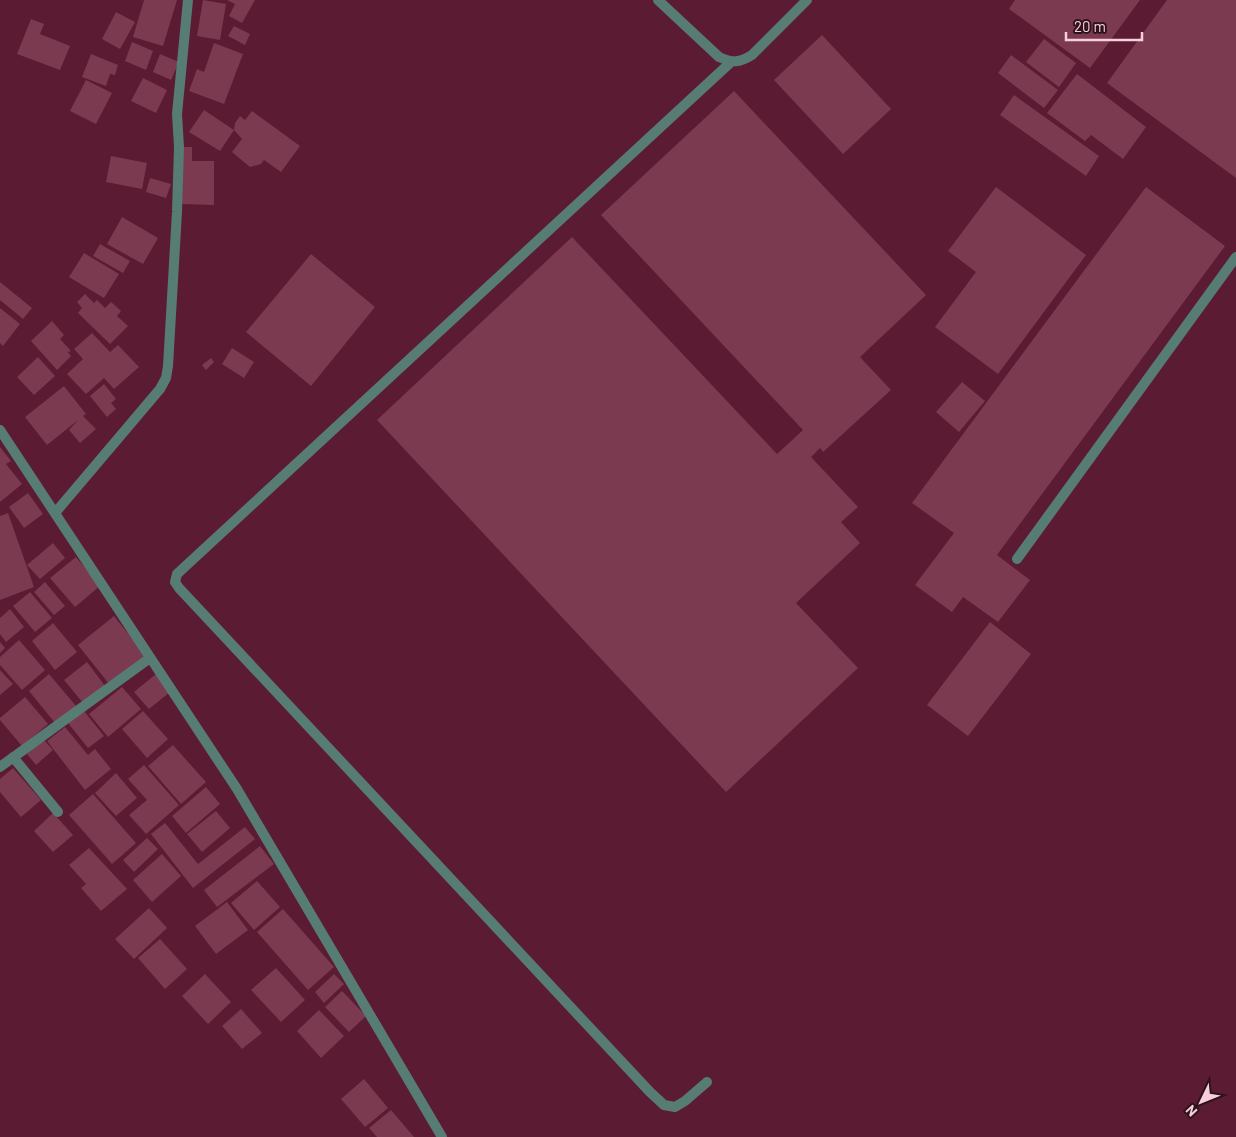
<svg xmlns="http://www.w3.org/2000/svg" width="1236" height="1137" viewBox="0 0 1236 1137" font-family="Barlow,sans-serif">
<rect width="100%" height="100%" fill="#5a1b33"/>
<!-- building -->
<path fill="#7c3a50" d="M144,0H177L163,46L133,37Z
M203,0L226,4L220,40L197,36Z
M227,0H255L242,23L229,16L235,4Z
M1015,0H1140L1090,68L1009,9Z
M1167,0H1236V178L1107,83Z
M116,12L135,22L120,49L102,39Z
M31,19L44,24L40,34L70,46L60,70L17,54Z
M234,26L250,34L245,45L228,36Z
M822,35L891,109L843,154L774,80Z
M1044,39L1076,63L1059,87L1026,62Z
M132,42L153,51L146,70L125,61Z
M214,43L243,54L224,104L189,91L197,69L204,72Z
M91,54L118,65L115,75L110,74L106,86L82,77Z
M160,54L179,62L171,80L153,72Z
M1011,55L1058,90L1044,108L998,73Z
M1077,74L1146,127L1123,159L1091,135L1085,141L1047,113Z
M143,78L167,90L156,113L131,101Z
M86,80L112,93L96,124L70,111Z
M734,91L926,295L860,357L891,390L823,452L820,448L811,457L858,507L841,522L860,543L796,603L858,668L726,792L377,420L572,237L777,454L803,430L601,215Z
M1014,95L1099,156L1086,176L1000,115Z
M204,110L234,130L220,151L189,132Z
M252,111L300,146L281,172L264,160L261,164L250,167L232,152L242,139L234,130L235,123L240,116L245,120Z
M183,147H192V161H214V205L182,204Z
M111,156L147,163L142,189L106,182Z
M150,178L171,184L166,198L146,192Z
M996,187L1086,255L998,374L935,327L976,272L948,251Z
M1146,187L1225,246L997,555L1030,580L998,622L963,597L952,612L915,585L954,533L912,503Z
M122,217L158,238L143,264L107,244Z
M100,244L130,261L123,273L93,256Z
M84,253L119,274L104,298L69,277Z
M311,254L375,307L311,386L246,332Z
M0,282L32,308L23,319L0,300Z
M85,294L94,303L97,300L105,308L111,302L121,311L117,316L128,326L110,344L78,313L82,308L77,302Z
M0,308L20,324L3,346L0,343Z
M52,321L64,335L60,339L71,351L68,352L71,356L57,370L31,341Z
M92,333L110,352L118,345L139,367L114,389L104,378L86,394L67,374L83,359L74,349Z
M232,348L254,362L244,378L222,364Z
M38,357L55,376L34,395L17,377Z
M211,358L214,362L206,370L202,365Z
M962,382L985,401L959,432L936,412Z
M104,384L116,399L111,403L116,409L107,417L90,396Z
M64,386L86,414L83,416L96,429L80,443L69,430L78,420L47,445L25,417Z
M0,447L11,461L6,464L22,484L0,502Z
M28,493L43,514L24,528L9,507Z
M8,513L34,587L0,600V516Z
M53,543L65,558L40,579L27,565Z
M76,557L100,586L75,607L50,578Z
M45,582L65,606L54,615L34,592Z
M30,592L52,618L35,632L13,606Z
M10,609L24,627L6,642L0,634V618Z
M114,616L146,656L110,685L78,645Z
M990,622L1031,654L968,736L927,705Z
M53,623L77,652L55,670L32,641Z
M19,640L45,670L22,690L0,665V657Z
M0,642L5,648L0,653Z
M87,662L105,686L83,703L64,680Z
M0,670L13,684L0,695Z
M49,674L76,706L55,723L29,691Z
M156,674L170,692L149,709L134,692Z
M122,687L141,709L108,737L89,714Z
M25,697L48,724L22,746L0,720V718Z
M84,711L104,736L88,748L68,723Z
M143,711L168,739L147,758L122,729Z
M65,727L88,755L95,749L111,769L85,790L47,741Z
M43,739L53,750L36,765L27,754Z
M173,745L206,782L181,804L148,766Z
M144,765L179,805L146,834L129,815L147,800L128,779Z
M13,768L41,800L21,817L0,792V779Z
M116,773L137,798L116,816L95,793Z
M206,787L220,804L186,833L172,816Z
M93,794L136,843L112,864L69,815Z
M216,811L230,828L202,852L187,834Z
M53,813L73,835L53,852L34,831Z
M165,823L198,864L245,827L255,839L193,888L151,834Z
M147,838L158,849L134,872L123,860Z
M260,846L274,864L217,907L204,890Z
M89,848L127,889L101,911L81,888L86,884L69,865Z
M162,854L181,876L152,902L133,880Z
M257,881L280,907L254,930L231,903Z
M227,902L248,930L216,954L195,926Z
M149,908L167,928L134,959L115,939Z
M283,909L334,967L308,990L257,932Z
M160,939L187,969L165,989L138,958Z
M276,968L305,1000L281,1022L251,990Z
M205,974L231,1002L208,1024L182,996Z
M334,974L344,984L324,1003L315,992Z
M342,991L366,1016L349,1032L325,1007Z
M241,1009L262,1033L242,1049L222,1026Z
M319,1010L344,1036L321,1058L297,1031Z
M364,1079L388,1108L365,1127L341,1099Z
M391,1110L414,1137H377L369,1128Z"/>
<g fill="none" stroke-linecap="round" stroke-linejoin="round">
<!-- lane -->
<path stroke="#577c74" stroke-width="10" d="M658,0L719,57C733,63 739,63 752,55L807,0
M1017,559L1236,257
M707,1082L685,1101L675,1107L664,1105L650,1092L179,588L175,582L177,574L731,62"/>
<!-- street -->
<path stroke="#577c74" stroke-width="10" d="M0,430L237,789L442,1137
M55,513L160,389L166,378L168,366L177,212L179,147L177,114L188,0
M13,757L58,812
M0,767L150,658"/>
</g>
<!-- north arrow -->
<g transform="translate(1201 1102) rotate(227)" stroke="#2f131c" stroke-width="4" paint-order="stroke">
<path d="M0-4L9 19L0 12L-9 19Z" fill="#f7ced9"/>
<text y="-8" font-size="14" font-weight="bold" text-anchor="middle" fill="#f7ced9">N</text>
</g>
<!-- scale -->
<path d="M1066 32v8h76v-8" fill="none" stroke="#f7ced9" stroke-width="2.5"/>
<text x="1074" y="32" font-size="15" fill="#f7ced9" stroke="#2f131c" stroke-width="4" paint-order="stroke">20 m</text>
</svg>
